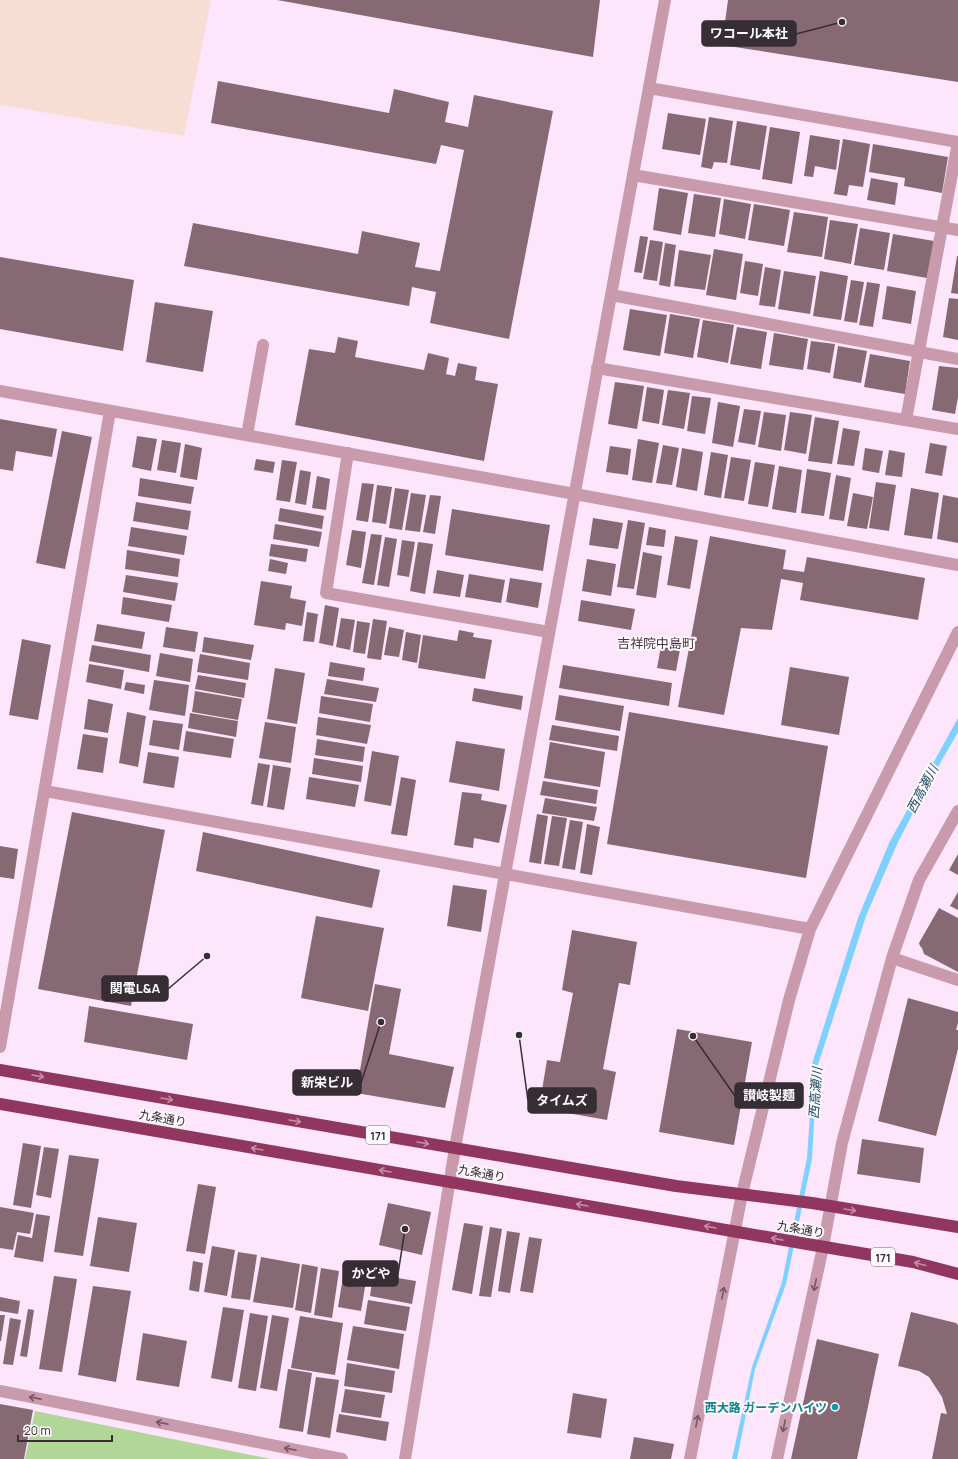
<svg xmlns="http://www.w3.org/2000/svg" width="958" height="1459" viewBox="0 0 958 1459" font-family="Manrope,'Noto Sans JP',sans-serif">
<rect width="100%" height="100%" fill="#fde5fb"/>
<!-- industrial -->
<path fill="#f6ded4" d="M0,0H211L184,136L0,105Z"/>
<!-- green -->
<path fill="#b0d797" d="M35,1411L271,1459H25Z"/>
<!-- water -->
<path fill="#7ed0fd" d="M958,718V732L930,781L898,842L866,916L817,1068L812,1159L786,1284L755,1369L737,1459H732L752,1367L782,1282L807,1158L812,1084V1064L858,918L889,843Z"/>
<!-- building -->
<path fill="#866973" d="M277,0H600L593,57Z
M728,0H958V82L722,45Z
M218,81L389,113L394,89L449,102L445,122L468,127L474,95L553,111L509,339L430,323L436,292L412,287L409,306L184,266L193,223L358,254L362,231L420,243L415,267L440,271L464,150L441,145L436,164L211,123Z
M668,113L706,119L700,155L662,149Z
M709,117L733,121L727,163L714,162L712,169L701,167Z
M737,121L767,126L760,170L730,165Z
M770,127L800,132L792,184L762,179Z
M810,135L840,140L836,170L815,166L813,177L804,176Z
M843,139L870,144L863,187L849,185L847,196L834,194Z
M873,144L948,157L942,193L904,186L905,178L869,172Z
M871,178L898,183L895,205L867,200Z
M659,188L688,193L681,235L653,230Z
M694,194L721,198L715,237L688,233Z
M724,199L751,204L745,239L719,234Z
M754,204L790,210L784,246L748,240Z
M794,212L828,217L822,257L787,252Z
M830,220L858,224L851,264L824,259Z
M860,228L890,233L884,270L854,265Z
M893,234L934,241L927,278L887,271Z
M640,236L648,237L642,273L634,272Z
M650,240L663,242L657,281L643,279Z
M665,243L676,245L670,287L659,285Z
M714,249L743,254L736,300L706,295Z
M679,250L711,255L705,290L674,286Z
M957,256H958V294L951,293Z
M0,257L134,280L123,351L0,329Z
M745,261L763,264L758,296L740,293Z
M765,267L781,270L775,307L759,305Z
M784,271L816,276L810,314L778,309Z
M820,271L848,276L841,320L813,316Z
M851,280L864,282L857,323L844,321Z
M867,282L880,284L873,327L859,325Z
M887,286L916,291L911,324L882,319Z
M949,298L958,299V340L943,337Z
M155,302L213,311L203,372L146,362Z
M630,309L667,315L660,356L623,350Z
M670,314L700,319L693,358L664,353Z
M703,320L734,325L728,363L697,357Z
M737,327L767,332L761,369L730,364Z
M774,333L808,339L803,370L769,365Z
M338,337L358,341L355,357L424,370L428,353L449,358L446,374L455,376L458,363L477,367L475,380L498,384L484,461L295,425L309,349L335,353Z
M811,341L835,344L830,373L807,369Z
M838,346L867,351L861,383L833,378Z
M870,354L910,361L905,394L864,387Z
M939,366L958,368V397L955,414L932,410Z
M615,382L644,386L637,429L608,424Z
M647,387L664,390L659,424L642,421Z
M668,390L690,393L684,429L662,425Z
M692,396L711,398L705,434L687,431Z
M718,402L740,406L733,447L712,443Z
M744,409L761,411L755,445L738,442Z
M764,412L786,415L781,451L758,447Z
M790,412L812,415L806,454L784,450Z
M815,417L839,421L832,464L808,461Z
M0,419L57,429L52,457L16,451L13,471L0,469Z
M843,428L860,431L854,466L837,464Z
M62,431L92,437L65,569L36,563Z
M137,436L157,439L151,471L132,467Z
M638,439L659,443L652,483L632,480Z
M162,440L181,443L176,473L157,470Z
M930,443L947,446L942,476L925,473Z
M185,444L202,448L197,480L180,477Z
M663,445L679,448L672,485L656,483Z
M610,446L631,449L628,475L606,472Z
M682,448L703,452L697,491L676,487Z
M865,448L883,451L879,473L862,470Z
M889,450L905,453L902,477L885,475Z
M711,452L728,455L721,498L704,495Z
M731,457L751,460L744,501L724,498Z
M256,459L275,462L273,473L254,470Z
M282,460L297,462L290,502L276,500Z
M755,462L775,465L768,507L748,504Z
M779,466L802,470L796,513L772,509Z
M807,469L831,473L824,516L801,513Z
M300,470L311,472L306,505L295,503Z
M836,475L851,478L844,521L829,519Z
M317,476L330,479L326,510L312,508Z
M140,478L194,487L191,504L138,496Z
M876,482L896,485L889,531L869,528Z
M362,483L374,484L368,522L356,520Z
M377,485L392,487L386,524L372,522Z
M395,488L409,490L402,530L389,528Z
M911,488L939,493L932,539L904,535Z
M411,493L426,495L420,532L405,530Z
M853,493L873,497L867,529L847,526Z
M430,495L441,496L435,534L423,532Z
M943,495L958,498V543L937,539Z
M136,502L191,511L188,530L133,521Z
M280,508L324,516L322,529L278,521Z
M452,509L550,525L543,571L445,555Z
M593,518L623,523L618,549L589,545Z
M628,520L645,523L634,589L617,587Z
M275,524L322,532L319,547L273,539Z
M131,527L187,536L184,555L128,546Z
M649,527L666,530L664,547L646,545Z
M352,530L366,532L361,568L346,565Z
M371,534L382,535L374,585L362,583Z
M675,536L698,540L690,589L667,585Z
M710,536L786,550L783,569L804,572L807,557L925,578L918,620L800,600L803,583L781,579L772,630L741,628L724,715L678,707Z
M385,537L397,539L389,587L377,585Z
M402,540L415,542L409,577L397,575Z
M418,542L433,544L425,594L410,591Z
M271,544L308,549L306,562L269,556Z
M127,550L180,559L178,577L125,569Z
M643,552L662,556L656,598L636,595Z
M270,559L288,563L286,574L268,571Z
M587,559L616,564L611,596L582,591Z
M437,570L464,575L460,597L433,593Z
M469,574L505,580L501,603L465,597Z
M126,575L178,583L175,601L123,592Z
M510,578L542,583L538,608L506,602Z
M261,581L292,586L290,598L306,601L302,626L286,623L285,630L254,625Z
M123,597L172,605L169,622L121,614Z
M581,600L635,609L631,630L578,621Z
M325,605L339,608L333,646L319,643Z
M307,612L318,614L314,642L303,641Z
M341,618L355,620L350,650L336,647Z
M373,619L387,621L381,660L367,658Z
M357,621L370,623L365,654L353,652Z
M97,624L145,632L142,649L94,641Z
M166,627L198,632L195,652L163,647Z
M389,627L404,630L399,657L384,655Z
M459,630L474,633L473,637L492,640L485,679L418,668L423,635L457,641Z
M406,632L421,635L417,663L402,660Z
M204,637L254,645L251,660L202,652Z
M22,639L51,645L38,720L9,715Z
M662,641L681,644L676,671L657,668Z
M92,645L151,655L149,672L89,661Z
M160,653L193,659L190,682L156,676Z
M200,654L250,663L248,680L197,672Z
M330,662L365,668L363,681L328,676Z
M89,664L124,670L121,689L86,682Z
M563,665L672,683L669,706L559,688Z
M790,667L849,677L839,735L781,725Z
M275,668L305,673L297,724L267,719Z
M198,675L246,683L244,698L195,689Z
M327,679L379,688L376,702L324,694Z
M154,680L189,685L185,716L149,710Z
M126,682L145,685L144,694L124,690Z
M474,688L523,696L521,710L472,701Z
M195,691L242,699L238,720L192,712Z
M559,695L624,706L620,731L555,720Z
M321,696L373,704L370,722L319,713Z
M88,699L113,704L108,733L84,729Z
M127,712L146,716L138,767L119,763Z
M629,712L828,746L806,878L607,844Z
M190,713L238,721L236,737L188,728Z
M318,717L371,725L367,744L316,735Z
M153,720L183,724L179,750L149,745Z
M265,722L296,727L291,763L259,758Z
M552,725L619,736L617,751L549,740Z
M186,731L234,739L231,758L183,751Z
M83,734L108,738L103,773L77,769Z
M317,739L365,747L363,762L315,755Z
M456,741L505,749L499,791L449,782Z
M550,742L605,752L600,787L544,778Z
M372,751L399,756L391,806L364,801Z
M148,752L179,757L174,788L143,783Z
M314,758L363,766L361,782L312,774Z
M258,763L270,765L263,806L251,804Z
M273,765L291,768L284,810L267,807Z
M309,777L359,785L355,807L306,799Z
M401,777L416,780L407,836L391,834Z
M543,781L598,790L596,804L540,795Z
M462,792L482,794L481,800L507,805L499,843L474,838L473,848L454,845Z
M545,798L597,807L594,821L542,813Z
M72,812L165,830L131,1006L38,989Z
M537,814L548,816L541,864L529,862Z
M552,816L567,818L559,866L544,864Z
M570,820L583,822L575,870L562,868Z
M587,824L600,827L592,875L580,873Z
M203,832L380,870L372,908L196,871Z
M0,846L18,849L14,879L0,877Z
M958,854V875L949,870Z
M453,885L487,890L481,932L447,926Z
M958,892V910L950,906Z
M939,908L958,918V972L924,954L922,948L920,946L919,943Z
M316,916L384,928L368,1011L301,998Z
M572,930L637,942L630,985L619,983L603,1069L616,1072L607,1120L539,1108L547,1060L560,1062L573,993L562,990Z
M375,984L401,989L389,1054L454,1067L445,1108L356,1093Z
M908,998L958,1012V1023L956,1030H958V1049L936,1136L878,1121Z
M89,1006L193,1024L187,1060L84,1042Z
M677,1029L752,1042L734,1145L659,1132Z
M862,1139L924,1148L920,1183L857,1174Z
M23,1143L41,1146L31,1208L13,1205Z
M44,1147L59,1149L51,1198L36,1195Z
M69,1155L99,1159L83,1256L54,1252Z
M198,1184L216,1187L205,1254L186,1251Z
M388,1203L431,1212L422,1255L379,1245Z
M0,1207L34,1213L30,1234L17,1232L13,1250L0,1248Z
M36,1214L50,1216L43,1262L14,1257L18,1235L32,1238Z
M98,1217L137,1223L129,1272L90,1266Z
M464,1223L483,1226L472,1294L452,1290Z
M490,1227L502,1229L491,1297L479,1296Z
M507,1231L520,1233L510,1293L498,1291Z
M529,1237L542,1239L533,1293L520,1291Z
M212,1246L235,1250L227,1296L204,1292Z
M238,1252L257,1255L250,1300L231,1298Z
M261,1257L300,1264L293,1308L253,1302Z
M193,1261L203,1263L199,1292L189,1290Z
M302,1264L318,1267L311,1313L295,1310Z
M321,1268L339,1271L332,1318L314,1315Z
M344,1271L367,1275L361,1311L338,1307Z
M373,1274L416,1281L412,1304L370,1296Z
M54,1276L77,1279L62,1372L39,1369Z
M93,1286L131,1291L116,1382L78,1375Z
M0,1297L20,1301L18,1314L0,1311Z
M368,1300L410,1307L406,1331L364,1324Z
M223,1307L244,1310L232,1382L211,1378Z
M28,1309L34,1310L27,1357L20,1356Z
M911,1312L956,1323L958,1325V1459H932L941,1413L947,1414L942,1397L929,1377L919,1371L898,1366Z
M250,1313L268,1316L256,1391L238,1388Z
M0,1315H5L1,1341H0Z
M272,1315L289,1318L277,1391L260,1388Z
M300,1316L343,1323L335,1375L291,1368Z
M10,1318L21,1320L13,1365L3,1364Z
M353,1326L404,1334L399,1369L347,1360Z
M143,1333L187,1341L179,1387L136,1380Z
M817,1339L879,1354L857,1459H791Z
M347,1363L395,1371L392,1393L344,1386Z
M288,1369L312,1373L303,1432L279,1428Z
M316,1377L339,1380L330,1438L307,1434Z
M345,1389L385,1395L381,1418L341,1412Z
M573,1393L607,1399L601,1438L567,1433Z
M0,1404L33,1410L24,1459H0Z
M339,1414L389,1422L386,1441L336,1432Z
M634,1437L674,1444L671,1459H630Z"/>
<g fill="none" stroke-linecap="round" stroke-linejoin="round">
<!-- minor -->
<path stroke="#c89aab" stroke-width="12" d="M649,88L958,142
M633,175L958,230
M611,295L958,359
M597,368L958,429
M0,391L575,494L958,565
M906,420L958,142
M247,435L263,345
M348,453L326,593L549,632
M45,791L810,929
M892,958L958,980
M0,1047L110,411
M0,1391L342,1459
M405,1459L455,1148L665,0
M690,1459L742,1194L789,1000L810,929L958,632
M777,1459L823,1247L842,1143L892,958L919,880L958,811"/>
<!-- highway -->
<path stroke="#91375f" stroke-width="12" d="M0,1070L676,1186L812,1203L958,1227
M0,1104L807,1244L913,1262L958,1274"/>
</g>
<!-- one-way arrows -->
<defs><path id="oneway-shaft" d="M-6 0H5M1.5-3L5.5 0L1.5 3" fill="none" stroke-width="1.6" stroke-linecap="round" stroke-linejoin="round"/></defs>
<g stroke="#c28ea6">
<use href="#oneway-shaft" transform="translate(38 1076) rotate(10)"/>
<use href="#oneway-shaft" transform="translate(167 1099) rotate(10)"/>
<use href="#oneway-shaft" transform="translate(295 1121) rotate(10)"/>
<use href="#oneway-shaft" transform="translate(423 1143) rotate(10)"/>
<use href="#oneway-shaft" transform="translate(257 1149) rotate(-170)"/>
<use href="#oneway-shaft" transform="translate(385 1171) rotate(-170)"/>
<use href="#oneway-shaft" transform="translate(582 1205) rotate(-170)"/>
<use href="#oneway-shaft" transform="translate(850 1210) rotate(9)"/>
<use href="#oneway-shaft" transform="translate(710 1227) rotate(-170)"/>
<use href="#oneway-shaft" transform="translate(777 1239) rotate(-169)"/>
<use href="#oneway-shaft" transform="translate(920 1264) rotate(-165)"/>
</g>
<g stroke="#705964">
<use href="#oneway-shaft" transform="translate(815 1285) rotate(102)"/>
<use href="#oneway-shaft" transform="translate(723 1293) rotate(-79)"/>
<use href="#oneway-shaft" transform="translate(35 1398) rotate(-169)"/>
<use href="#oneway-shaft" transform="translate(697 1421) rotate(-79)"/>
<use href="#oneway-shaft" transform="translate(162 1423) rotate(-169)"/>
<use href="#oneway-shaft" transform="translate(784 1426) rotate(102)"/>
<use href="#oneway-shaft" transform="translate(290 1449) rotate(-169)"/>
</g>
<!-- markers -->
<circle fill="#0f9aa8" stroke="#fef9fd" stroke-width="1.5" cx="835" cy="1407" r="4"/>
<g text-anchor="middle" dominant-baseline="central" stroke-width="4" stroke-linejoin="round" paint-order="stroke">
<!-- shield labels -->
<g fill="#fef9fd" stroke="#726a71" stroke-width="1">
<rect x="366" y="1126" width="24" height="18" rx="3"/>
<rect x="871" y="1248" width="24" height="18" rx="3"/>
</g>
<g font-size="11" font-weight="bold" fill="#362d35">
<text x="378" y="1135">171</text>
<text x="883" y="1257">171</text>
</g>
<!-- street labels -->
<g font-size="12" fill="#362d35" stroke="#fef9fd">
<text transform="translate(163 1118) rotate(10)">九条通り</text>
<text transform="translate(482 1173) rotate(10)">九条通り</text>
<text transform="translate(801 1229) rotate(10)">九条通り</text>
</g>
<!-- culture labels -->
<g font-size="12" font-weight="bold" fill="#0d838f" stroke="#fef9fd" text-anchor="end">
<text x="827" y="1407">西大路 ガーデンハイツ</text>
</g>
<!-- neighbourhood labels -->
<g font-size="13" fill="#473446" stroke="#fef9fd">
<text x="656" y="643">吉祥院中島町</text>
</g>
<!-- water labels -->
<g font-size="13" font-style="italic" fill="#225067" stroke="#fef9fd">
<text transform="translate(922 789) rotate(-62)">西高瀬川</text>
<text transform="translate(815 1093) rotate(-86)">西高瀬川</text>
</g>
</g>
<!-- callouts -->
<path fill="none" stroke="#362d35" stroke-width="1.5" d="M842 22L796 34M207 956L168 989M381 1022L361 1083M693 1036L735 1096M519 1035L528 1101M405 1229L398 1274"/>
<g fill="#362d35" stroke="#fef9fd" stroke-width="1.5">
<circle cx="842" cy="22" r="4"/>
<circle cx="207" cy="956" r="4"/>
<circle cx="381" cy="1022" r="4"/>
<circle cx="693" cy="1036" r="4"/>
<circle cx="519" cy="1035" r="4"/>
<circle cx="405" cy="1229" r="4"/>
</g>
<g fill="#362d35" stroke="#362d35" stroke-width="1.5">
<rect x="702" y="21" width="94" height="25" rx="4"/>
<rect x="102" y="976" width="66" height="25" rx="4"/>
<rect x="293" y="1070" width="68" height="25" rx="4"/>
<rect x="735" y="1083" width="68" height="25" rx="4"/>
<rect x="528" y="1088" width="68" height="25" rx="4"/>
<rect x="343" y="1261" width="55" height="25" rx="4"/>
</g>
<g font-size="13" text-anchor="middle" font-weight="bold" fill="#fff">
<text x="749" y="38">ワコール本社</text>
<text x="135" y="993">関電L&amp;A</text>
<text x="327" y="1087">新栄ビル</text>
<text x="769" y="1100">讃岐製麺</text>
<text x="562" y="1105">タイムズ</text>
<text x="371" y="1278">かどや</text>
</g>
<!-- scale -->
<path d="M18 1435v6h94v-6" fill="none" stroke="#362d35" stroke-width="2"/>
<text x="24" y="1435" font-size="12" fill="#362d35" stroke="#fef9fd" stroke-width="3" paint-order="stroke">20 m</text>
</svg>
